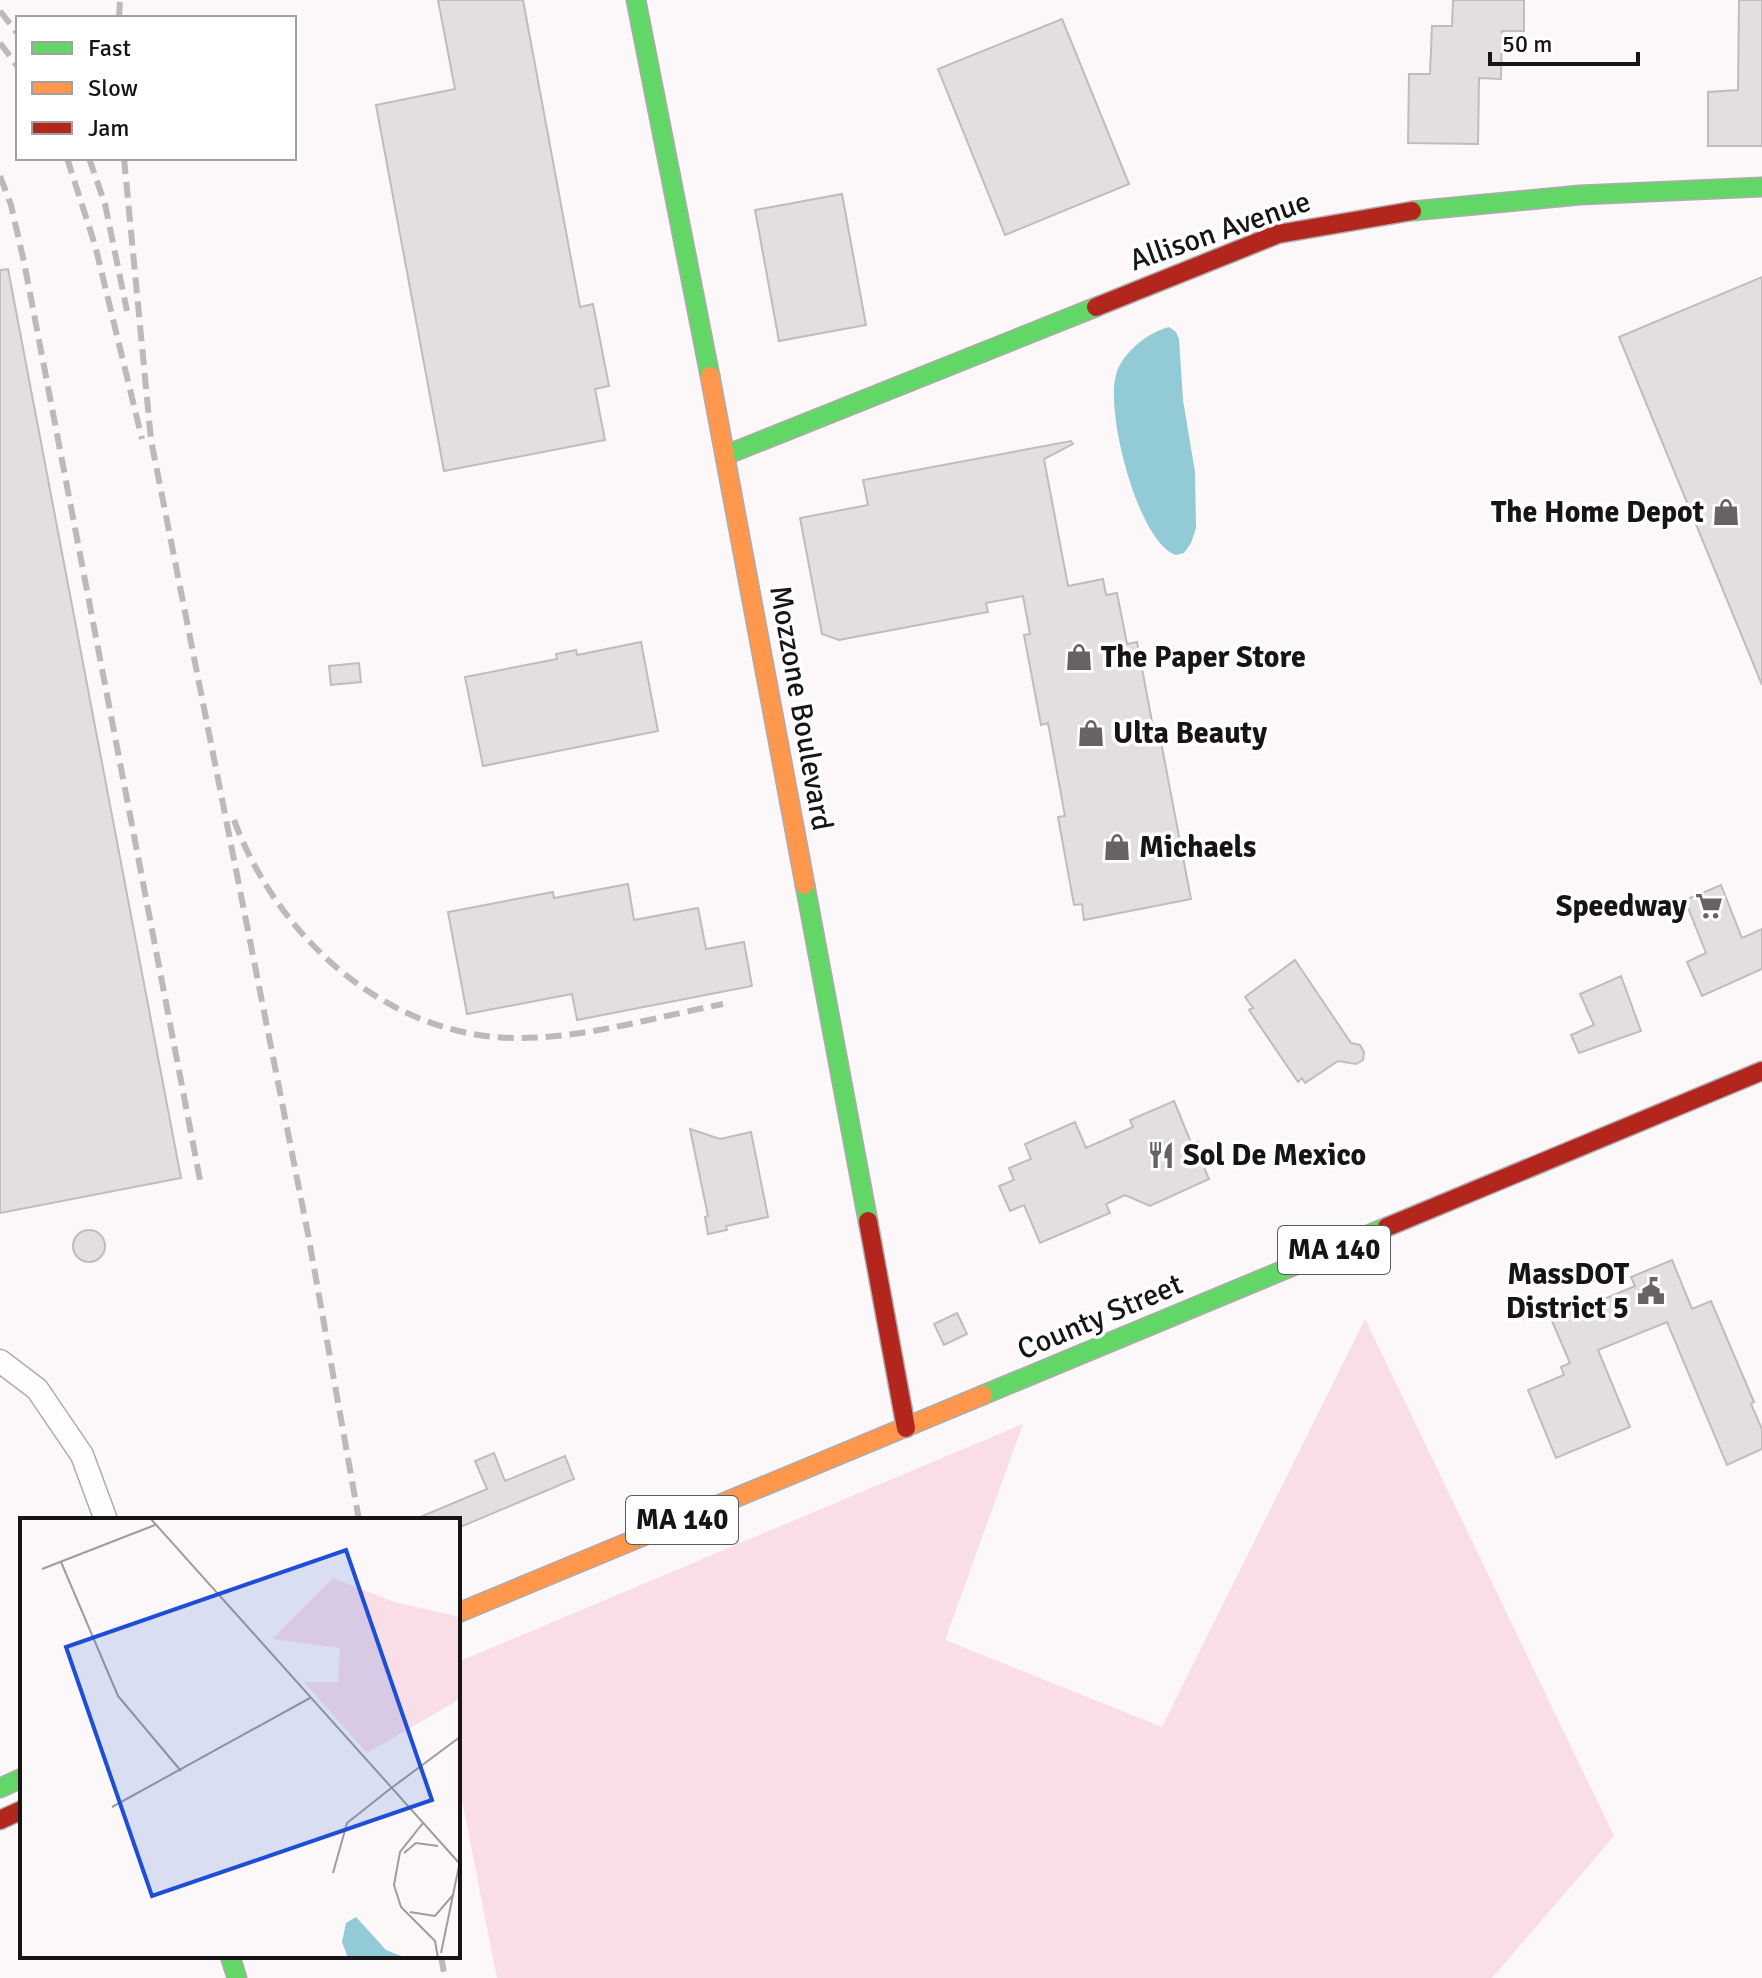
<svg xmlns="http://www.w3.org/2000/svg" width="1762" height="1978" viewBox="0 0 1762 1978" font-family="Signika,sans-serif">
<rect width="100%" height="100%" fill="#fcf7f8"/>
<!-- green -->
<path fill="#f9dee7" d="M1365,1319L1614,1836L1492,1978H497L458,1780V1662L1023,1424L945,1640L1162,1727Z"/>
<!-- water -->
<path fill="#92cad5" d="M1169,327L1176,332L1179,339L1183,400L1195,472L1196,528L1191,543L1184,553L1176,555C1138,543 1105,411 1116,375C1121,354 1148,332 1169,327Z"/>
<!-- building -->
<path fill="#e3dedf" stroke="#c0bcbd" stroke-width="2" d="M438,0H523L580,307L593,304L609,386L595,389L605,440L444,471L376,105L455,89Z
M1453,0H1524V31H1502L1501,79L1479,78L1478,144L1408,143L1409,74H1430L1432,26H1452Z
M1739,0H1762V146H1708V92L1738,90Z
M1062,19L1129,184L1005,235L938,69Z
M842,194L866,325L779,341L755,210Z
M8,269L181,1178L0,1213V270Z
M1762,277V685L1619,337Z
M1071,441L1073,444L1044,459L1068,586L1103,579L1106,595L1117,593L1127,644L1137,642L1156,743L1161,742L1191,899L1084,920L1082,904L1074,905L1058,817L1065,816L1048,723L1041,725L1024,635L1030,634L1023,596L986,603L988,612L839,640L822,634L800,518L868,505L863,480Z
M641,642L658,731L483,766L465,677L557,659L556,654L576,650L577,655Z
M359,663L361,682L331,685L329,666Z
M628,884L634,920L698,908L706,949L744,942L752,986L577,1020L572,994L467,1014L448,912L553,892L554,898Z
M1721,885L1742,938L1762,929V969L1702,996L1687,962L1706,953L1685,900Z
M1295,960L1351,1043L1360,1045L1364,1052L1363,1060L1356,1064L1338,1061L1305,1083L1302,1078L1298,1082L1249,1010L1253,1008L1245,997Z
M1621,976L1641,1031L1579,1053L1571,1035L1594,1025L1580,994Z
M1174,1101L1192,1145L1198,1142L1206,1162L1202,1163L1209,1179L1150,1206L1125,1195L1106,1204L1110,1213L1040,1243L1024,1205L1010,1211L999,1186L1014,1180L1009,1168L1031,1159L1025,1144L1075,1122L1086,1148L1133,1127L1130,1120Z
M690,1129L720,1139L751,1132L768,1217L726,1226L727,1230L708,1234L705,1217L708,1216Z
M73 1246a16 16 0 1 1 32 0a16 16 0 1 1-32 0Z
M1672,1260L1692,1309L1711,1301L1754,1402L1751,1404L1762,1429V1449L1727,1465L1667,1322L1598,1350L1630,1427L1556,1458L1528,1390L1564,1375L1561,1367L1570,1363L1552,1321L1635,1286L1631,1277Z
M957,1313L967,1334L944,1345L934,1324Z
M494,1453L505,1481L565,1456L574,1479L458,1528V1520H413L487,1489L475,1461Z"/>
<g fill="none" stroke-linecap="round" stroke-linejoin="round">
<!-- street casing -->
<g stroke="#afabac" stroke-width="25">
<path id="street" d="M0,1361L37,1389L82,1455L106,1520"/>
</g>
<!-- fast casing -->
<g stroke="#afabac" stroke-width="21">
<path id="fast" d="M636,0L710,376
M1412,211L1580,195L1762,187
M726,455L1096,307
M805,885L868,1221
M983,1395L1387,1227
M0,1788L22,1778
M230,1956L237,1978"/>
</g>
<!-- slow casing -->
<g stroke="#afabac" stroke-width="21">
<path id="slow" d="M710,376L805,885
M458,1613L983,1395"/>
</g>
<!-- jam casing -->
<g stroke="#afabac" stroke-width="21">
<path id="jam" d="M1096,307L1278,234L1412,211
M868,1221L906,1428
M1387,1227L1762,1071
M0,1820L22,1810"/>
</g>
<!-- street -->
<use href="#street" stroke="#fffefe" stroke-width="22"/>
<!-- fast -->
<use href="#fast" stroke="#63d668" stroke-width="18"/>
<!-- slow -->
<use href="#slow" stroke="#ff974d" stroke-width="18"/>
<!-- jam -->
<use href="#jam" stroke="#b3261e" stroke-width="18"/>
<!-- rail -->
<path stroke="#bbbaba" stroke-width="6" stroke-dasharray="16 8" stroke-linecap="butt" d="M0,11L18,34
M119,18L120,0
M0,43L18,67
M67,158L95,245L142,439
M89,158L105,204L127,311
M124,158L151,440L308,1234L359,1520
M0,176L11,205L24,262L200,1180
M234,820C277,936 385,1036 514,1038C582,1039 656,1017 723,1004
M441,1956L445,1978"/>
</g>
<!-- icons -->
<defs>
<g id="shop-bare" transform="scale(2.16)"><path d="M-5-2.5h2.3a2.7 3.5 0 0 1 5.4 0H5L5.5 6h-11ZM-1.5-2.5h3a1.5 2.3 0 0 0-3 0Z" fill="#676364" stroke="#fff" stroke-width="2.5" paint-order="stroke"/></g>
<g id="supermarket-bare" transform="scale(2.16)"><path d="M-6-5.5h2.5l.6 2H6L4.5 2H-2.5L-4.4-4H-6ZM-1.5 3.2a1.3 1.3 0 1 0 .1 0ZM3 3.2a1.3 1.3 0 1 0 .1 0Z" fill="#676364" stroke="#fff" stroke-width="2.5" paint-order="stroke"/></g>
<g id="restaurant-bare" transform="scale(2.16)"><path d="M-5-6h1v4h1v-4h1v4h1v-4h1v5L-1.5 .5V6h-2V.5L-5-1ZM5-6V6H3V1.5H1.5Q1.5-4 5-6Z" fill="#676364" stroke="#fff" stroke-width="2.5" paint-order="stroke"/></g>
<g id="civic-bare" transform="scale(2.16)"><path d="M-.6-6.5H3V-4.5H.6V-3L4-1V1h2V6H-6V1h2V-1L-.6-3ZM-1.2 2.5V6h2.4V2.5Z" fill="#676364" stroke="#fff" stroke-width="2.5" paint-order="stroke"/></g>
</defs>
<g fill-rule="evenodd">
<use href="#shop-bare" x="1726" y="512"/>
<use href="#shop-bare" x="1079" y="657"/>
<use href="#shop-bare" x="1091" y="733"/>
<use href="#shop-bare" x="1117" y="847"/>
<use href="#supermarket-bare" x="1709" y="906"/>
<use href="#restaurant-bare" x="1161" y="1155"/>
<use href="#civic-bare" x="1651" y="1291"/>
</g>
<g text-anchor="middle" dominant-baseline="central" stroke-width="7" stroke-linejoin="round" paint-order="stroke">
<!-- shield labels -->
<g fill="#fff" stroke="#5d5a5b" stroke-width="2">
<rect x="1278" y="1226" width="112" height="48" rx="6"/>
<rect x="626" y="1496" width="112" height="48" rx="6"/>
</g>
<g font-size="28" font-weight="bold" fill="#171415">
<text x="1334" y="1250">MA 140</text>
<text x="682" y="1520">MA 140</text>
</g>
<!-- street labels -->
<g font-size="30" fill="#171415" stroke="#fff">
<text transform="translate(1220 231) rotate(-19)">Allison Avenue</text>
<text transform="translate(801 708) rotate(80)">Mozzone Boulevard</text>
<text transform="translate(1100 1317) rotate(-23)">County Street</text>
</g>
<!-- poi labels -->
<g font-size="30" font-weight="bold" fill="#171415" stroke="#fff" text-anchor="start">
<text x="1704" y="512" text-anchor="end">The Home Depot</text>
<text x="1101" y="657">The Paper Store</text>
<text x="1113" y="733">Ulta Beauty</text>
<text x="1139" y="847">Michaels</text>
<text x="1687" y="906" text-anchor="end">Speedway</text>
<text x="1183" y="1155">Sol De Mexico</text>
<text x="1629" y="1274" text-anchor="end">MassDOT<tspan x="1629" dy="34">District 5</tspan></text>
</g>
</g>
<!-- overview -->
<g transform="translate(20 1518)">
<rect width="440" height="440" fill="#fcf7f8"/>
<path d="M313,60L374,84L440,99V181L347,235L284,164H318L320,130L252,121Z" fill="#f9dee7"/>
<path d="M336,399L366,432L386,440H328L322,424L326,405Z" fill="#92cad5"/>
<path fill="none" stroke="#a09c9d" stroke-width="2" d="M130,0L440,346M41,44L98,178L161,253M22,51L135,7M370,271L440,219M92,289L290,180M403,305L380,334L374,367L381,389L415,423L418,440M384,335L396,325L418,328M313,355L327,305L370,271M390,394L415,398L433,377M421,435L440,343"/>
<path fill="#1d4ed8" fill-opacity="0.15" stroke="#1d4ed8" stroke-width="4" d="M326,32L412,282L132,378L46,129Z"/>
<rect width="440" height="440" fill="none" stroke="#171415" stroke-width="4"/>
</g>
<!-- legend -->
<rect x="16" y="16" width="280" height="144" fill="#ffffff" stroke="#a2a1a1" stroke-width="2"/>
<rect x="32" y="42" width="40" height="12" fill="#63d668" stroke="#a2a1a1" stroke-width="2"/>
<text x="88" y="56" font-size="24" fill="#171415">Fast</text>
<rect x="32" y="82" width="40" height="12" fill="#ff974d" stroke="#a2a1a1" stroke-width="2"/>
<text x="88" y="96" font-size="24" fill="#171415">Slow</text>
<rect x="32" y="122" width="40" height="12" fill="#b3261e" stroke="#a2a1a1" stroke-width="2"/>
<text x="88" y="136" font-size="24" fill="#171415">Jam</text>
<!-- scale -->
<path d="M1490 52v12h148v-12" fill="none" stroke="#171415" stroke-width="4"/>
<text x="1502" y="52" font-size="24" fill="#171415" stroke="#ffffff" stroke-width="6" paint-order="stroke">50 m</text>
</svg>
